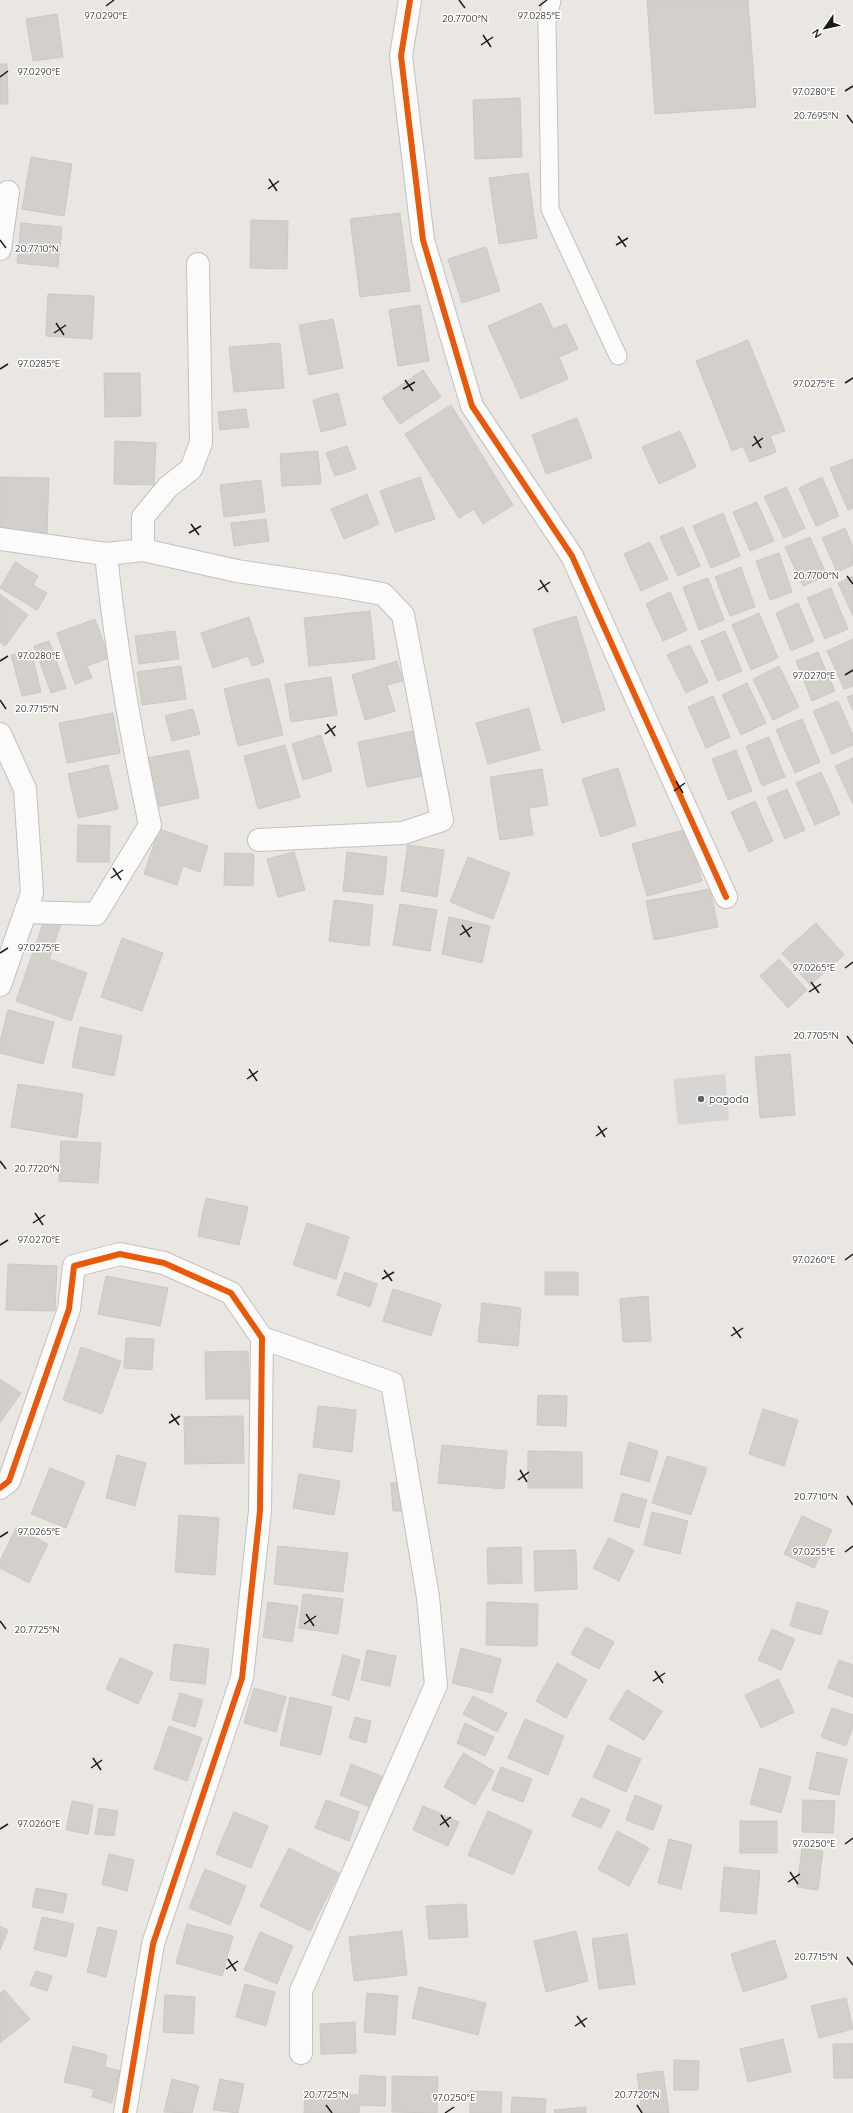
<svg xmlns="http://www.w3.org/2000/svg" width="853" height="2113" viewBox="0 0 853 2113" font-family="Quicksand,sans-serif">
<rect width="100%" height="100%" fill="#eae7e2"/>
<!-- religious -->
<path fill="#d8d6d4" d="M725,1074L729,1120L678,1125L673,1079Z"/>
<!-- building -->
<path fill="#d3cfcb" stroke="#cdc8c4" d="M647,0H748L756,107L655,114Z
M57,14L63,57L33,61L26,19Z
M0,64H7L8,104H0Z
M520,98L522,157L475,159L473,100Z
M31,157L72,164L64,216L22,209Z
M528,173L537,238L499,244L489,178Z
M400,213L410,291L360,297L350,219Z
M251,220L288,221L287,269L250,268Z
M21,223L62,227L58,267L17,263Z
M486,247L500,291L462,303L448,259Z
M48,294L94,296L92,339L46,336Z
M541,303L553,329L566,324L578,349L559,357L568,379L521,399L488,326Z
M420,305L429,361L398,366L389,310Z
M333,319L343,368L309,375L299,325Z
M748,340L785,431L770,436L776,452L750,462L743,446L732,451L696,361Z
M280,343L284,388L234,392L229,347Z
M423,370L441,397L400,424L382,398Z
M104,373H140L141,416L105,417Z
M338,393L346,425L321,432L313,400Z
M451,405L513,505L483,524L474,509L459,518L405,434Z
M246,409L249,427L220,430L218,412Z
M577,418L592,458L546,474L532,435Z
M680,431L696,467L659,484L642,447Z
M115,441L156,443L154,485L114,484Z
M347,446L356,469L335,476L326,453Z
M318,451L321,484L282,486L280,454Z
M853,459V508L848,510L830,468Z
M0,477L49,478L47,533L0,531Z
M420,477L435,519L395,532L380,491Z
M822,477L839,516L816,526L799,488Z
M261,480L265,512L224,517L220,485Z
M786,487L805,528L784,538L764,497Z
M367,494L379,524L344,539L331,509Z
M757,502L774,541L750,551L733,512Z
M723,513L740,556L711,568L693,526Z
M266,519L269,541L234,546L231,523Z
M683,527L700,566L678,576L660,537Z
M845,528L853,547V565L837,572L822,538Z
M810,537L827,576L803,586L785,547Z
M650,542L668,579L641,591L624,554Z
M779,553L792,592L770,600L756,561Z
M15,562L38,576L33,585L47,593L37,610L0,588Z
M741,567L755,607L730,616L715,577Z
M853,576V616L838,583Z
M708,578L724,620L699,630L683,587Z
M831,588L848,629L825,639L807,598Z
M670,592L687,630L663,641L646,604Z
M0,594L28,615L5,646L0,642Z
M798,603L814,641L791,651L776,613Z
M370,611L375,659L309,666L304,618Z
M759,613L778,658L751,670L732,625Z
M576,616L605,710L562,723L533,629Z
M249,617L264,662L252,666L248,656L213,668L201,633Z
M95,619L109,658L87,666L92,678L75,684L57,633Z
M175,631L179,659L139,664L135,636Z
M725,631L742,671L718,681L701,641Z
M853,639V686L844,689L827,651Z
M49,641L66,688L51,693L34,646Z
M690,645L708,682L686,693L667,655Z
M31,650L41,692L22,696L11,655Z
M818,652L835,691L812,701L796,661Z
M397,661L403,681L387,685L395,711L365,720L352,675Z
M181,666L186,699L142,705L137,672Z
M779,666L799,707L773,720L753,679Z
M331,677L337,715L291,722L285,684Z
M269,678L283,735L238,746L224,689Z
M747,683L766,723L741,735L722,695Z
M853,695V711L847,697Z
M713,696L730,737L706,748L688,707Z
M838,701L853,735V745L832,754L813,711Z
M529,708L540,750L488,764L476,723Z
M193,709L200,734L172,741L165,716Z
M113,713L120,753L67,763L59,723Z
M802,719L820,762L795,773L776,730Z
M413,731L422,776L367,787L358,742Z
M321,735L332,771L303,780L292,744Z
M769,737L785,777L762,786L746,746Z
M285,745L300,797L258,809L244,756Z
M189,750L199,798L157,807L147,758Z
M736,750L752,791L728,800L712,759Z
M853,758V804L835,766Z
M108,765L118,809L78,818L68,774Z
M618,768L636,825L601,837L582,779Z
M542,769L548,805L529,808L533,835L500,840L490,777Z
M821,772L840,814L815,825L796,783Z
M787,789L805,830L785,839L767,798Z
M755,801L773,841L749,852L731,812Z
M78,825L110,826L109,862H77Z
M159,829L208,846L200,872L183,866L177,885L144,874Z
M687,829L702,881L647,896L632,844Z
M408,845L444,850L437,897L401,891Z
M294,852L305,890L278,897L267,859Z
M347,852L387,857L383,895L343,891Z
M225,853L254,854L253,886L224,885Z
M468,857L510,873L493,919L450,902Z
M710,889L718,927L654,940L646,901Z
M334,900L373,905L369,946L329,941Z
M400,904L437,910L430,951L393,945Z
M449,917L490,926L482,963L442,954Z
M45,918L61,924L49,959L87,973L71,1021L16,1001Z
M816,923L844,955L810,985L782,953Z
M122,938L163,953L142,1011L101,997Z
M779,959L807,990L788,1008L760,976Z
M8,1010L54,1022L43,1064L0,1053V1042Z
M80,1027L122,1036L114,1076L72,1067Z
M790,1054L795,1115L760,1118L755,1057Z
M18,1084L83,1094L77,1138L11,1127Z
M61,1141L101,1143L98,1183L59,1181Z
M206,1198L248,1207L239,1245L198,1236Z
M307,1223L349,1237L336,1279L293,1265Z
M8,1264L57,1266L55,1311L6,1310Z
M345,1272L377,1284L370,1307L337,1295Z
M545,1272H578V1295H545Z
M106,1276L168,1288L160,1326L98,1314Z
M393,1289L441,1304L431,1336L383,1321Z
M648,1296L651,1341L623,1342L620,1299Z
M482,1303L521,1308L518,1346L478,1342Z
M126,1338L154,1339L152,1370L124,1368Z
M81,1347L121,1361L102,1414L63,1400Z
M248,1351L249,1399H206L205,1352Z
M0,1379L21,1393L0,1423Z
M538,1395L567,1396L566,1426L537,1425Z
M318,1406L356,1410L352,1452L313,1447Z
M763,1409L798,1420L784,1466L749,1454Z
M243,1416L244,1463L185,1464L184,1417Z
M629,1442L658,1451L649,1482L620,1474Z
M442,1445L507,1451L504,1489L438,1483Z
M528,1451L582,1452V1488H528Z
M117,1455L146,1463L135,1506L106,1498Z
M667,1456L707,1468L691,1515L652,1503Z
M50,1468L85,1482L66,1528L31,1514Z
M299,1474L340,1481L334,1515L293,1508Z
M407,1482L408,1511H393L391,1483Z
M622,1493L647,1500L639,1528L614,1521Z
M652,1512L688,1521L680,1554L644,1545Z
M179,1515L219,1518L215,1575L175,1572Z
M802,1516L832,1530L814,1568L784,1554Z
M16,1528L48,1544L29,1583L0,1568V1561Z
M609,1538L634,1550L619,1581L593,1568Z
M278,1546L348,1553L343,1592L274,1584Z
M521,1547L522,1583L488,1584L487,1548Z
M576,1550L577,1589L535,1591L534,1551Z
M303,1594L343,1599L338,1634L299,1628Z
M268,1602L298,1606L292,1642L263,1637Z
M487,1602L538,1604L537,1646L486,1645Z
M797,1602L828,1611L821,1635L790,1626Z
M586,1627L614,1642L599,1669L571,1654Z
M772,1629L795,1639L781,1670L758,1660Z
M174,1644L209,1649L205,1684L170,1680Z
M461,1648L501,1659L492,1693L452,1683Z
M367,1650L396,1656L390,1686L361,1680Z
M343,1655L360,1660L349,1700L332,1695Z
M120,1658L153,1672L138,1704L106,1689Z
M839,1660L853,1665V1697L828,1688Z
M557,1663L587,1680L566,1718L536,1701Z
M778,1679L794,1712L761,1728L745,1695Z
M254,1688L286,1697L276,1732L244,1723Z
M627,1690L662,1711L644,1740L609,1719Z
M180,1693L203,1700L195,1727L172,1720Z
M473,1696L507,1713L497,1732L463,1714Z
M290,1697L332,1707L321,1755L280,1745Z
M832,1708L853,1715V1726L846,1746L821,1737Z
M355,1717L371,1721L366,1743L349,1738Z
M525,1719L564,1736L548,1775L508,1758Z
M465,1723L494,1737L485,1756L457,1743Z
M169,1726L202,1738L187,1781L154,1769Z
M608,1745L641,1759L626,1792L593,1777Z
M817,1752L847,1759L839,1795L809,1789Z
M463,1753L494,1771L475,1805L444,1787Z
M351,1764L384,1777L372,1808L340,1795Z
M501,1767L532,1779L523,1802L492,1790Z
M760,1768L791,1777L781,1813L750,1804Z
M635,1795L662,1806L653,1830L626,1820Z
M581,1798L610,1810L601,1828L572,1816Z
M326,1800L359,1812L349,1841L315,1828Z
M803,1800L835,1801L833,1833L802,1832Z
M72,1801L93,1805L88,1834L66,1830Z
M423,1806L459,1822L448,1846L413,1830Z
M99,1808L118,1811L114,1836L95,1834Z
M488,1811L532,1831L513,1875L468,1855Z
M234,1812L268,1826L251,1868L216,1854Z
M740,1821H777V1853H740Z
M617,1831L649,1848L629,1886L598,1869Z
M669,1839L692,1845L681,1889L658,1883Z
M289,1848L339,1873L310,1931L260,1906Z
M802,1848L823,1851L818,1890L797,1887Z
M109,1854L134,1860L127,1891L102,1884Z
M724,1867L760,1871L756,1914L720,1911Z
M205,1869L246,1886L230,1925L189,1908Z
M36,1888L67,1894L63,1913L32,1907Z
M466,1904L468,1937L429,1939L426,1906Z
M42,1917L74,1924L66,1957L34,1949Z
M187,1924L233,1936L222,1976L176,1963Z
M0,1926L8,1930L0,1950Z
M98,1927L117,1931L106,1977L87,1972Z
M402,1931L407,1975L354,1981L349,1937Z
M576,1931L588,1981L546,1992L534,1941Z
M260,1932L293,1946L277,1984L244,1970Z
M627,1934L635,1984L599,1989L592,1939Z
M775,1940L787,1978L743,1992L731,1954Z
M36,1971L52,1976L47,1991L30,1985Z
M245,1984L275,1992L266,2026L236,2017Z
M419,1987L486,2003L478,2035L412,2018Z
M4,1990L30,2019L0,2043V1993Z
M367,1993L398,1996L395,2035L364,2032Z
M165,1995L195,1997L193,2034L163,2032Z
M846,1998L853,2029L819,2038L811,2006Z
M355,2022L356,2053L321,2054L320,2024Z
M783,2039L791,2072L748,2082L740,2049Z
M833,2044H853V2078H834Z
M73,2046L107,2055L105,2067L120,2071L112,2103L92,2097L94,2089L64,2082Z
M674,2060L699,2061L698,2090H674Z
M663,2071L669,2113H642L637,2074Z
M360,2075L386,2077L385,2106L360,2105L359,2113H304L305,2092L359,2095Z
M392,2076L438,2077L437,2113L392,2112Z
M172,2079L199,2086L192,2113L164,2112Z
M220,2079L244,2084L238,2113L213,2110Z
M470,2091L502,2092L501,2113H470Z
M512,2097L546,2099L545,2113H511Z
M586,2107V2113H555L554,2110Z"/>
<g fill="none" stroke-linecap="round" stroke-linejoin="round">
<!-- lane casing -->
<g stroke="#c2c1bf" stroke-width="19">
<path id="lane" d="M552,0L547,22L550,209L618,356"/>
</g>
<!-- street casing -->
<g stroke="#c2c1bf" stroke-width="24">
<path id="street" d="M410,0L401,56L423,240L472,406L572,556L726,897
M0,249L8,192
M0,539L106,554L143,550L237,571L338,586L383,594L403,615L442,820L403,833L259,840
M143,550V517L168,487L191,469L201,443L198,264
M0,734L25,789L32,893L0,985
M25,912L96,914L150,825C131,735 115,645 106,554
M262,1338L392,1383L428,1597L436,1685L301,1991V2053
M0,1488L9,1481L69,1309L74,1266L120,1254L164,1263L231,1293L262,1338L260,1511L242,1678L153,1944L125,2113"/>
</g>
<!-- lane -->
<use href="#lane" stroke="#fcfbfb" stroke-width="17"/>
<!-- street -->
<use href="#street" stroke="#fcfbfb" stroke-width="22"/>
<!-- cycleway casing -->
<g stroke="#fff" stroke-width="8">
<path id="cycleway" d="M410,0L401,56L423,240L472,406L572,556L726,897
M0,1488L9,1481L69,1309L74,1266L120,1254L164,1263L231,1293L262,1338L260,1511L242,1678L153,1944L125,2113"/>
</g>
<!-- cycleway -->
<use href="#cycleway" stroke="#e8590c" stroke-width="6"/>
</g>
<!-- ticks -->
<path fill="none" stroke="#1b1b1b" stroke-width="1.5" d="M459,0L465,8M106,6L114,0M539,6L547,0M483,35L491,47M481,45L493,37M0,77L8,71M845,91L853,86M847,115L853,123M269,179L277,191M268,189L279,181M618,236L626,247M0,240L6,248M616,245L628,238M56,323L64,335M54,333L66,325M0,369L8,364M405,380L413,391M845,383L853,378M403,389L415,382M754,436L761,448M752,446L763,438M191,524L199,535M189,533L201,526M847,576L853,584M540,580L548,592M538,590L550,582M0,661L8,656M845,675L853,670M0,700L6,709M327,724L335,736M325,734L336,726M676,781L683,793M674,791L685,783M113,868L121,880M111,878L123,870M462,925L470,937M460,935L472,927M0,953L8,948M845,968L853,962M811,982L819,993M809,992L821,984M847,1036L853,1044M249,1069L257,1081M247,1079L258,1071M598,1126L605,1137M596,1136L607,1128M0,1161L6,1169M35,1213L43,1225M33,1223L45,1215M0,1245L8,1240M845,1260L853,1254M384,1270L392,1281M382,1279L394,1272M733,1327L741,1338M731,1336L743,1328M171,1414L179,1425M169,1423L180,1416M520,1470L527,1482M518,1480L529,1472M847,1496L853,1505M0,1537L8,1532M845,1552L853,1546M306,1614L314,1626M0,1621L6,1629M304,1624L316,1616M655,1671L663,1683M653,1681L665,1673M93,1758L101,1770M91,1768L102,1760M441,1815L449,1827M440,1825L451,1817M0,1829L8,1824M845,1844L853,1838M790,1872L798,1884M788,1882L800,1874M847,1957L853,1965M228,1959L236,1971M226,1969L238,1961M577,2016L585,2027M575,2026L587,2018M326,2105L332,2113M637,2105L642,2113M445,2113L454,2107"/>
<!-- markers -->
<circle fill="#636261" stroke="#fff" stroke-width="1.5" cx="701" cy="1099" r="4"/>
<g text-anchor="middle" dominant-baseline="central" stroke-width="3" stroke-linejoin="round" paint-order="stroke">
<!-- poi labels -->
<g font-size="11" fill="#1b1b1b" stroke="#fff" text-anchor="start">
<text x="709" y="1099">pagoda</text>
</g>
</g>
<g font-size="10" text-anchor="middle" fill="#1b1b1b" stroke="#fff" stroke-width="3" stroke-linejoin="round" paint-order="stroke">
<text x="106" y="19">97.0290°E</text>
<text x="539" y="19">97.0285°E</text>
<text x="465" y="22">20.7700°N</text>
<text x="39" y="75">97.0290°E</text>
<text x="814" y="95">97.0280°E</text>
<text x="816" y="119">20.7695°N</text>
<text x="37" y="252">20.7710°N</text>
<text x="39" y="367">97.0285°E</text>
<text x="814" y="387">97.0275°E</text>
<text x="816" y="579">20.7700°N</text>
<text x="39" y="659">97.0280°E</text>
<text x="814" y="679">97.0270°E</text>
<text x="37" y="712">20.7715°N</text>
<text x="39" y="951">97.0275°E</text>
<text x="814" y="971">97.0265°E</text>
<text x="816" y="1039">20.7705°N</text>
<text x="37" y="1172">20.7720°N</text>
<text x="39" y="1243">97.0270°E</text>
<text x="814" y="1263">97.0260°E</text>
<text x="816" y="1500">20.7710°N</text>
<text x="39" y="1535">97.0265°E</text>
<text x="814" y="1555">97.0255°E</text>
<text x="37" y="1633">20.7725°N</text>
<text x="39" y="1827">97.0260°E</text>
<text x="814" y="1847">97.0250°E</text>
<text x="816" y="1960">20.7715°N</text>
<text x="326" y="2098">20.7725°N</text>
<text x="637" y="2098">20.7720°N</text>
<text x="454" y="2101">97.0250°E</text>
</g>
<!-- north arrow -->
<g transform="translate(825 28) rotate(236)" stroke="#ffffff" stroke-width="3" paint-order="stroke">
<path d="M0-3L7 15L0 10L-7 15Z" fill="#1b1b1b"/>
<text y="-6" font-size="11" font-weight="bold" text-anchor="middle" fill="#1b1b1b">N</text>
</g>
</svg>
